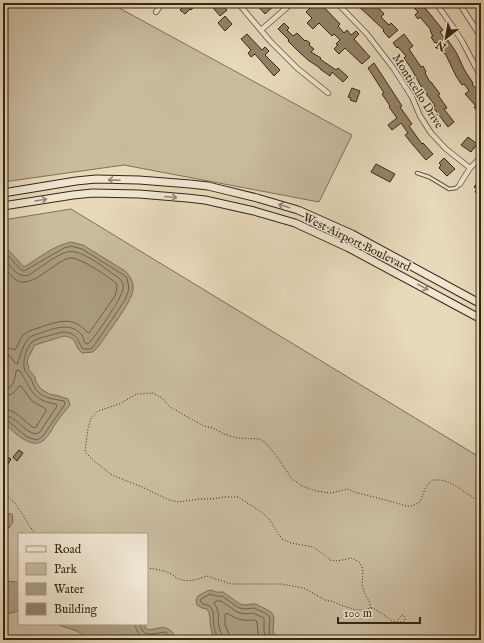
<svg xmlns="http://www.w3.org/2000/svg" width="484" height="643" viewBox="0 0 484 643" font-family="'IM FELL English',serif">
  <rect width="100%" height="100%" fill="#e7d9ba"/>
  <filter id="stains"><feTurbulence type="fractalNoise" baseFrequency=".005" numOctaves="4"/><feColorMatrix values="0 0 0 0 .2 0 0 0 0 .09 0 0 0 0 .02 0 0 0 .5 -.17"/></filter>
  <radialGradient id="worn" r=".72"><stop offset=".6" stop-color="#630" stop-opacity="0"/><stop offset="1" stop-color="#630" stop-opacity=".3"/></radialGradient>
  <g fill="#c9bb9e" stroke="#807058" fill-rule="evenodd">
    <polygon points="3,3 110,3 352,135 319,202 124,165 3,182"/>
    <path d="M71 209 481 458V640H3V220ZM19 534H147V624H19Z"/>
  </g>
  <g fill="#ab9c81" stroke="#7d6d55">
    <path d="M71 242 83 245 125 271C130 276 134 282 133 290 131 304 107 333 99 346L93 352 82 353 78 349 74 340 69 337 64 336 35 345 28 358 27 363 29 367 28 369 35 377 36 382 41 389 49 394 59 396 68 399 70 405C65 411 60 417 56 423 48 435 43 450 25 440 17 436 10 428 3 422V385L7 373 6 365 3 360V244L24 267C39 258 53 246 71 242Z"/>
    <polygon points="3,513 12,514 13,522 9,528 4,529 3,530"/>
    <polygon points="3,581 19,582 19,611 3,615"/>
    <path d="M211 590 216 592H223L240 604 245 605 252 604H256L271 612 274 617 273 632 275 635 285 640H216C207 629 213 618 207 609L202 608 197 605 196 600 198 596 207 591Z"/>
    <path d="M56 624H144L146 629C153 631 160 626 166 628 171 630 176 636 179 640H90L77 631Z"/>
  </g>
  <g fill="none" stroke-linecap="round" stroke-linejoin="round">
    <g stroke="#71614a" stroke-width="1">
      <path d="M3 250 21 270 24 271 64 248 71 246 82 249 122 274 127 278 129 289 125 300 96 343 91 349H83C77 342 81 338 70 333 63 331 58 333 52 335 47 336 35 339 32 342 25 349 22 363 25 371 27 374 29 376 31 379 33 383 34 388 38 392 45 399 55 399 64 401L65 404 43 436 37 440 27 437 7 420H3"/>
      <path d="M3 257C10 265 17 279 29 275 40 268 54 256 67 252 81 248 107 270 119 278 122 281 124 284 123 289 122 298 96 336 88 344L85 343C84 341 83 337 82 335 71 322 56 328 43 332 39 334 32 335 29 338 22 345 21 356 17 364L15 363 10 356 3 354"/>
      <path d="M3 266C7 270 11 277 16 280 28 288 46 271 57 264 61 262 66 258 71 258 81 258 107 276 116 283L117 288 115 296 89 333 87 332C73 316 59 321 41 327 36 329 29 330 24 334 20 339 18 345 15 350L8 348H3"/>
      <path d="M3 390C13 389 15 380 16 371L19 370C32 388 30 400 56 404L57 406 40 432 36 434C23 432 16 415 3 415"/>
      <path d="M3 396C10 396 15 393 19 386H21L32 401 46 409V411L36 427 34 428C24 422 16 409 3 409"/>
      <path d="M135 624C136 632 141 639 150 639 154 640 159 638 163 637L167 640"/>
      <path d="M140 624C142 639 155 633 165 632L174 640"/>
      <polyline points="218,640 214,627 213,611 210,606 203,604 200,601 201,599 210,594 216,596 222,596 239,608 245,609 254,608 265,613 268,615 270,618 269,633 273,638 276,640"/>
      <path d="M224 640C223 635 220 632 219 627 217 616 221 614 214 603L216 601H221L237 612 245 614 253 613 264 618V632L268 640"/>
      <path d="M230 640 229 634 225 625V615L226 613C232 616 237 619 243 620 249 621 252 619 257 621L258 633 260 640"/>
    </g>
  </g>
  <g fill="#93836a" stroke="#372613">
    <polygon points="181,3 198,3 191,10 190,9 185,14 180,10 184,6"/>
    <polygon points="209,3 221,3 227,10 220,16"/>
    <polygon points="255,3 277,3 265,14"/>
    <polygon points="309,3 320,3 340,24 338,26 344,33 347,30 351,35 356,31 359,34 354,39 370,57 362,64 345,48 339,54 334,49 338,45 336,44 340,40 334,34 332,36 319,23 313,29 307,23 312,18 306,12 312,6"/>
    <polygon points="361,3 374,3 384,14 381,17 389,25 391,23 398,30 389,38 383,31 384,30 368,15 358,6"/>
    <polygon points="409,3 421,3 443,30 440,32 446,40 447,39 456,52 465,71 473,83 472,84 479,92 476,94 481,101 481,116 474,107 476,106 465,94 469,91 464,84 462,85 456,76 445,53 444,54 436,42 435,43 431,37 433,36 430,31 431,30 420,17 418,19 415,15 418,12"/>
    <polygon points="225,16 232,24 225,31 218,23"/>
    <polygon points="284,23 289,28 287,30 293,36 297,33 305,41 306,40 310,43 309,45 314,49 311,52 321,58 320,59 336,70 338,68 348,77 343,82 332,72 330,76 320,69 320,68 308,60 298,51 288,41 289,40 278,29"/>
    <polygon points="247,34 262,50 265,47 269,51 265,55 280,70 274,76 255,54 251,57 248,53 251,50 241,39"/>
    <polygon points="404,34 413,46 409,49 421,67 423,66 426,72 425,73 430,82 431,82 440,94 438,95 447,108 444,109 454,122 448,127 433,107 435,106 422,88 411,68 404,58 406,56 398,47 397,48 393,43"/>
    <polygon points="374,63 402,106 400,107 412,124 409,126 422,144 423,143 433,154 426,160 413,145 405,135 408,133 401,123 392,130 388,125 397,118 389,107 390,106 382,94 384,93 368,68"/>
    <polygon points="352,88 360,91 356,102 350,100 351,98 348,97"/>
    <polygon points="468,137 477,144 471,152 461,145"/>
    <polygon points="444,158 455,169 447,176 439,168 441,165 439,163"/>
    <polygon points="376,164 395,174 390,182 371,172"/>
    <polygon points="481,179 481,196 475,192 477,189 474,187"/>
    <polygon points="19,450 23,453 17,461 13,457"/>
    <polygon points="3,455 11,459 3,472"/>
  </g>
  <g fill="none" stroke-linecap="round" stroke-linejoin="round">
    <defs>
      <polyline id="lane" points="417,173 429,177 449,189 456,188 460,184"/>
      <g id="street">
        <polyline points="238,3 270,41 297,68 328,93"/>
        <polyline points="337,3 367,34 394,69 412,97 420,116 431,133 446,149 470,168"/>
        <polyline points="436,3 453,27 462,41 481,77"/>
        <polyline points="459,3 481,37"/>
        <polyline points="156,12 162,3"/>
        <polyline points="261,30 292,3"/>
        <polyline points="460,184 470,168 481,157"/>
      </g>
      <g id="secondary">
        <polyline points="3,193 76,181 96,179 139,180 190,184 208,186 257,198 298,210 352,234 481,304"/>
        <polyline points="3,206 73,195 93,193 139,194 187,198 205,200 254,211 295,223 349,248 481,319"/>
      </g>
    </defs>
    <use href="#lane" stroke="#63533d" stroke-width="4.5"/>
    <use href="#street" stroke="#63533d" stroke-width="6"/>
    <use href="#secondary" stroke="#372613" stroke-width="9"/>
    <g stroke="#372613" stroke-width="1" stroke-dasharray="1 2" stroke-linecap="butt">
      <path d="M3 494C19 502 24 521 36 534"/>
      <path d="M147 568C155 569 164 570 171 574 174 575 176 578 179 579 188 583 199 579 207 576L231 584H281L304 588 325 600 334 602 343 606 357 610H365L371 608 375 609 392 621 399 622H404L405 619V617L403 615 400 617 397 621"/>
      <polyline points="371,608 369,601 364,592 362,584 363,569 359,562 351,558 342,560 337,561 330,560 323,554 313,547 291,543 282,539 269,519 260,511 238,497 224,497 211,499 199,499 178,502 169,500 142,487 112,475 94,461 85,452 88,428 91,418 98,411 119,404 137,394 153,393 162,398 170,407 191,419 204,426 213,428 224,434 237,438 260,439 267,444 278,458 291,478 302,486 316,491 331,493 348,489 354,492 397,503 406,506 412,506 420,502 425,489 429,483 433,480 441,480 451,483 477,500 481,501"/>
      <polyline points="476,640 481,632"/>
    </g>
    <use href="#lane" stroke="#efe6d2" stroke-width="2.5"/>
    <use href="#street" stroke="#efe6d2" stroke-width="4.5"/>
    <use href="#secondary" stroke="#efe6d2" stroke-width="7"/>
  </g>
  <defs><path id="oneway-shaft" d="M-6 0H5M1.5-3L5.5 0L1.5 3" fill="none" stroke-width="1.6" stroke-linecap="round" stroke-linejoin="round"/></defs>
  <g stroke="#938672">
    <use href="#oneway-shaft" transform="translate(114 180) rotate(-178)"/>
    <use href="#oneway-shaft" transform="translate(171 197) rotate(5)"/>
    <use href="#oneway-shaft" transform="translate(41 200) rotate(-9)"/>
    <use href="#oneway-shaft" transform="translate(284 206) rotate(-163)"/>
    <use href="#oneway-shaft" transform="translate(423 287) rotate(28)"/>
  </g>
  <g text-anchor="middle" stroke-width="3" stroke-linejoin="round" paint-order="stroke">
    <g font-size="12" fill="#372613" stroke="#efe6d2">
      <text transform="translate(418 91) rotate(58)" y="4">Monticello Drive</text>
      <text transform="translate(357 242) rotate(26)" y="4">West Airport Boulevard</text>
    </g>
  </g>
  <rect width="484" height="643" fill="none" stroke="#e7d9ba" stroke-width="16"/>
  <rect x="4" y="4" width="476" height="635" fill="none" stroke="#372613" stroke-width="2"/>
  <rect x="8" y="8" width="468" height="627" fill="none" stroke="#372613"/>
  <rect x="18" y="533" width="130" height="92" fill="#efe6d2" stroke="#a59986"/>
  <rect x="26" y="546" width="20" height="6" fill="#efe6d2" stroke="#a59986"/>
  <text x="54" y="553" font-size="12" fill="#372613">Road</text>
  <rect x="26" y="563" width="20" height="12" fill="#c9bb9e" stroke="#a59986"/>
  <text x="54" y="573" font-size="12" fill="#372613">Park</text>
  <rect x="26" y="583" width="20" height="12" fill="#ab9c81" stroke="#a59986"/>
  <text x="54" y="593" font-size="12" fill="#372613">Water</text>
  <rect x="26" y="603" width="20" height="12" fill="#93836a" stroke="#a59986"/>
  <text x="54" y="613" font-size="12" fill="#372613">Building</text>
  <g transform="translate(446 38) rotate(211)" stroke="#efe6d2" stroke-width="3" paint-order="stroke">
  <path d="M0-3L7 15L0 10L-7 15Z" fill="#372613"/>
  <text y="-6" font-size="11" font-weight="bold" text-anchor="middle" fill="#372613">N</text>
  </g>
  <path d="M338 617v6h82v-6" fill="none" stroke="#372613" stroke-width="2"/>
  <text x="344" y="617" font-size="12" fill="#372613" stroke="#efe6d2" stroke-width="3" paint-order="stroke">100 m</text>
  <rect width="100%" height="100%" filter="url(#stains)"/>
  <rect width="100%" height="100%" fill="url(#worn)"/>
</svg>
